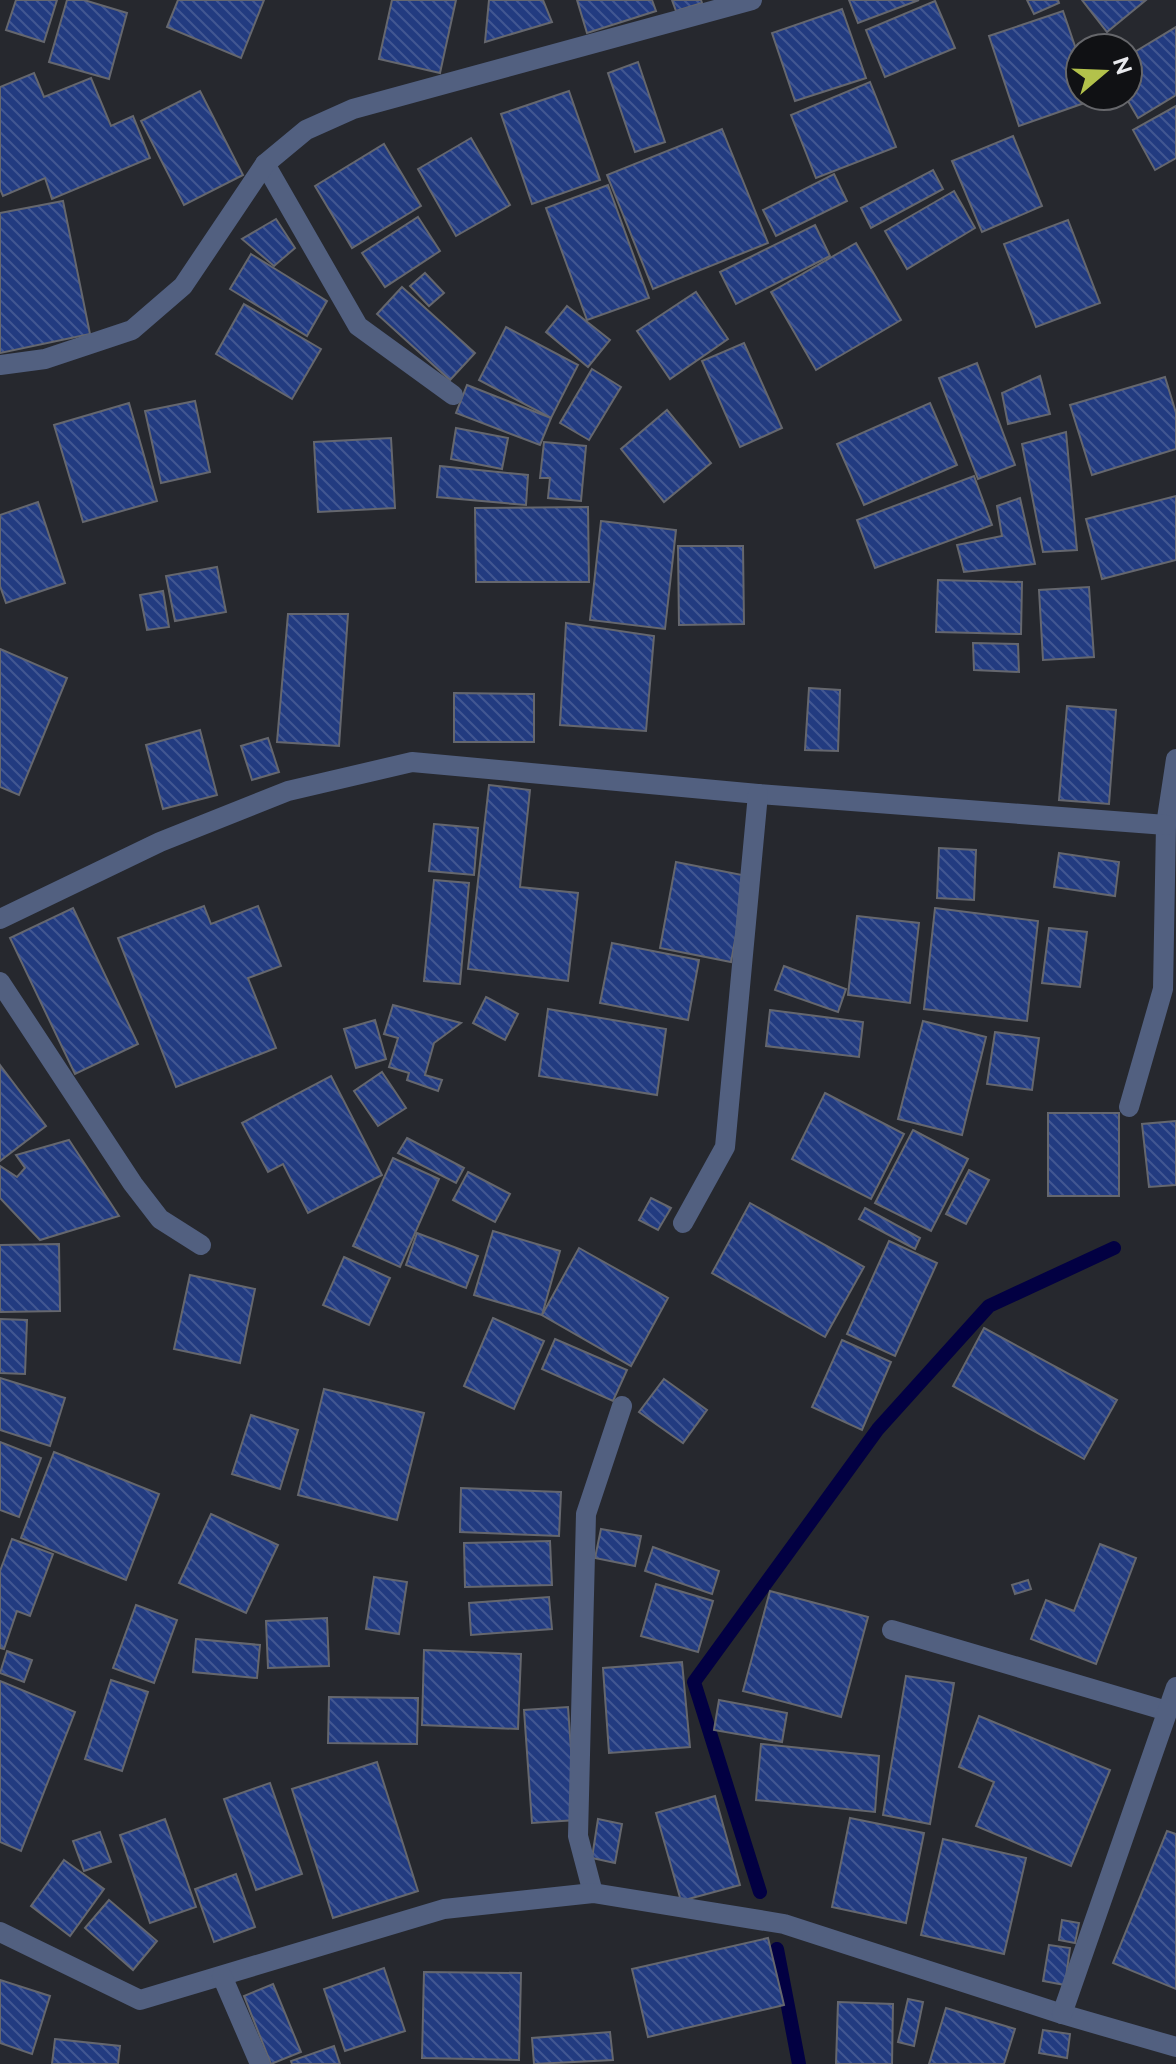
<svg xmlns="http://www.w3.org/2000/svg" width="1176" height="2064" viewBox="0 0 1176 2064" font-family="Raleway,sans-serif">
  <defs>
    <pattern id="building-back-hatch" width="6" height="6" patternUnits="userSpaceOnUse" patternTransform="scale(2)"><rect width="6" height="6" fill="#223b80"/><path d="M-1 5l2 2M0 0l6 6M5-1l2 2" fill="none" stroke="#425792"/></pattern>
  </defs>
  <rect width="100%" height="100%" fill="#26282e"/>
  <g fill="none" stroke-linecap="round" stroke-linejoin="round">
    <g stroke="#020042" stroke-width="14">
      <polyline points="760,1892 694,1682 878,1429 989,1306 1114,1248"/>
      <polyline points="777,1949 799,2064"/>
    </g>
  </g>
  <g fill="url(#building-back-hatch)" stroke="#65676e" stroke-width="2">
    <polygon points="16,0 57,0 44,42 6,30"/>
    <polygon points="67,0 84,0 127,13 109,79 49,62"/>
    <polygon points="178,0 264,0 241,58 167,27"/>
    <polygon points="392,0 456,0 440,73 379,59"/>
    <polygon points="489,0 543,0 552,22 485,42"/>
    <polygon points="577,0 652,0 656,11 587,33"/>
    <polygon points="672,0 701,0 702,3 676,11"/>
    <polygon points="849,0 919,0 858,23"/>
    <polygon points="1027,0 1058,0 1059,3 1034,14"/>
    <polygon points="1082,0 1146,0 1107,32"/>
    <polygon points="935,1 955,48 885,77 866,30"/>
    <polygon points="842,9 866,78 795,101 772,33"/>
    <polygon points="1063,11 1080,61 1080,96 1092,96 1093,100 1019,126 989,36"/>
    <polygon points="1176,27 1176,95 1138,118 1125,96 1128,96 1128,56"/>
    <polygon points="638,62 665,142 635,152 608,73"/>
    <polygon points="34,73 44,97 91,78 111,126 133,116 150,158 52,199 45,178 3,196 0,189 0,87"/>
    <polygon points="870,82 896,147 816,178 791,115"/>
    <polygon points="200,91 243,175 184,205 141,121"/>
    <polygon points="569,91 600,180 532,204 501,114"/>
    <polygon points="1176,106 1176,158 1155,170 1133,130"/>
    <polygon points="722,129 768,243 653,289 607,175"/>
    <polygon points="1013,136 1042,206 982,232 952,161"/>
    <polygon points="471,138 510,205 456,236 418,169"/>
    <polygon points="384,144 421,206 352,248 315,186"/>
    <polygon points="933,170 943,189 871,228 861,208"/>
    <polygon points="834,174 847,201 776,236 763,210"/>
    <polygon points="608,185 649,298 587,320 546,208"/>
    <polygon points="954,191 975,228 907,269 885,231"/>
    <polygon points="63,201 90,334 0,353 0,213"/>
    <polygon points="418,217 440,251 385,287 362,253"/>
    <polygon points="276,219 295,248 274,266 242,239"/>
    <polygon points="1068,220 1100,303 1036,327 1004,244"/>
    <polygon points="815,225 830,256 736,304 720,272"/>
    <polygon points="856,243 901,320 816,370 771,292"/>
    <polygon points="251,254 327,301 307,336 230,289"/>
    <polygon points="425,273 444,293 429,306 410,286"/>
    <polygon points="402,287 475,353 450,380 377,314"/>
    <polygon points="696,292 728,339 670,379 637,331"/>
    <polygon points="244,304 321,349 292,399 216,354"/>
    <polygon points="567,306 610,340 588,367 546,332"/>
    <polygon points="506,327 578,365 551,418 479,380"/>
    <polygon points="744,343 782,428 740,447 702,361"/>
    <polygon points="977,363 1015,465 978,479 939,378"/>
    <polygon points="592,369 621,387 589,440 560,423"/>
    <polygon points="1040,376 1050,414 1008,424 1002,393"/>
    <polygon points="1165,377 1176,413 1176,449 1092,475 1070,405"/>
    <polygon points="467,385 551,418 540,445 456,413"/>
    <polygon points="195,401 210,472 161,483 145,411"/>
    <polygon points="129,403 157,501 83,522 54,425"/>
    <polygon points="930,403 957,465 864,505 837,444"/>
    <polygon points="667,410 711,463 664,502 621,449"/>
    <polygon points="456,428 508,438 502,469 451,459"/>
    <polygon points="1066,432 1077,550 1043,552 1022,444"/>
    <polygon points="391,438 395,508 318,512 314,442"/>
    <polygon points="544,442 586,446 581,501 548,498 550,478 540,478"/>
    <polygon points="440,466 528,475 526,505 437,497"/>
    <polygon points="974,476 992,525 875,568 857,520"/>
    <polygon points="1176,496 1176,560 1102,579 1086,519"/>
    <polygon points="1020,498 1035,564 964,572 957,545 1002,536 997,506"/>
    <polygon points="38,502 65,583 6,603 0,586 0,515"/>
    <polygon points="588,507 589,582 476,582 475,508"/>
    <polygon points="601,521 676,530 665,629 590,620"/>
    <polygon points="678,546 743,546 744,624 679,625"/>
    <polygon points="217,567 226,612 175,621 166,576"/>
    <polygon points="938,580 1022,582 1021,634 936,632"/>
    <polygon points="1089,587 1094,657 1043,660 1039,590"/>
    <polygon points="163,591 169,627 147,630 140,595"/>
    <polygon points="288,614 348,614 339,746 277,742"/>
    <polygon points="566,623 654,636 646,731 560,725"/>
    <polygon points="973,643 1018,644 1019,672 974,670"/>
    <polygon points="0,649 67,678 19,795 0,787"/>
    <polygon points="809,688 840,690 838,751 805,750"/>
    <polygon points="454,693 534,694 534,742 454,742"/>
    <polygon points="1067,706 1116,710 1109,804 1059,800"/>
    <polygon points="200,730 217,795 163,809 146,745"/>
    <polygon points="268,738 279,772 252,780 241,746"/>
    <polygon points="489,785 530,790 520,887 578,893 568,981 468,969"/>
    <polygon points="434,824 478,828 474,875 429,871"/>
    <polygon points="939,848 976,850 974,900 937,898"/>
    <polygon points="1059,853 1119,862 1115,896 1054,887"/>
    <polygon points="676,862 747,876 731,962 660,948"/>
    <polygon points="434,880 469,883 460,984 424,981"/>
    <polygon points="204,906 211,924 258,906 281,966 248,978 276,1048 176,1087 118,938"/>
    <polygon points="73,908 138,1044 75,1074 10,938"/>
    <polygon points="935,908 1038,921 1027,1021 924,1009"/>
    <polygon points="857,916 919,923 910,1003 848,995"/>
    <polygon points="1049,928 1087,932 1080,987 1042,983"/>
    <polygon points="612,943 699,960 688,1020 600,1003"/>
    <polygon points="784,966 846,989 838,1012 775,990"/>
    <polygon points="486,997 518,1014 505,1040 473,1023"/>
    <polygon points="393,1005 461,1023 434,1043 425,1075 442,1080 438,1091 407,1080 409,1073 389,1067 398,1038 384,1034"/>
    <polygon points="548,1009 666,1029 657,1095 539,1076"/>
    <polygon points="770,1010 863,1022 859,1057 766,1046"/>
    <polygon points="375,1020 386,1059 356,1068 344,1029"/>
    <polygon points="923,1021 986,1037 962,1135 898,1119"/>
    <polygon points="995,1032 1039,1038 1032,1090 987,1084"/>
    <polygon points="0,1065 46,1126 0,1161"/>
    <polygon points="382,1072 406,1108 378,1126 354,1091"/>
    <polygon points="331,1076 382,1175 308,1213 283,1164 268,1172 242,1123"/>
    <polygon points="825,1093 904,1134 871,1199 792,1159"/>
    <rect x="1048" y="1113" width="71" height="83"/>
    <polygon points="1176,1121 1176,1185 1149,1187 1142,1124"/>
    <polygon points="913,1130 968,1159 931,1231 875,1203"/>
    <polygon points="407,1138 464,1168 456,1183 398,1153"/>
    <polygon points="69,1140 119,1216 40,1240 0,1198 0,1166 17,1177 25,1168 16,1155"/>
    <polygon points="393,1158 439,1179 400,1267 353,1246"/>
    <polygon points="969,1170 989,1180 966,1224 946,1214"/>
    <polygon points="468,1172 510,1194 495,1222 453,1200"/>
    <polygon points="651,1198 671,1208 658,1230 639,1220"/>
    <polygon points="750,1203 864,1267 825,1337 712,1273"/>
    <polygon points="865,1208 920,1238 915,1249 859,1219"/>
    <polygon points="493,1231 560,1251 542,1315 474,1295"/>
    <polygon points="417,1233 478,1256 466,1288 406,1265"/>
    <polygon points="889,1241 937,1263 895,1356 847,1334"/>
    <polygon points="59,1244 60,1311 0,1312 0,1245"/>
    <polygon points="579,1248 668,1298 631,1366 542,1315"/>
    <polygon points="344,1257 390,1278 369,1325 323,1305"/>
    <polygon points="190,1275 255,1289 240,1363 174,1349"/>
    <polygon points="493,1318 544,1341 514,1409 464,1386"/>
    <polygon points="0,1319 27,1320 25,1374 0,1373"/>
    <polygon points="984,1328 1117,1400 1084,1459 953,1386"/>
    <polygon points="555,1339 627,1370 613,1401 542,1369"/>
    <polygon points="842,1340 891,1362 862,1430 812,1407"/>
    <polygon points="0,1378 65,1398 50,1446 0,1430"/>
    <polygon points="664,1379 707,1410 683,1443 639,1412"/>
    <polygon points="324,1389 424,1413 397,1520 298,1495"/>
    <polygon points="251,1415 298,1430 280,1489 232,1474"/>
    <polygon points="0,1442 41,1458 19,1517 0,1510"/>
    <polygon points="54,1452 159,1494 126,1580 21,1538"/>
    <polygon points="461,1488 561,1492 559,1536 460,1532"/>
    <polygon points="211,1514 278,1545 246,1613 179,1583"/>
    <polygon points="601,1529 641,1536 635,1566 595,1558"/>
    <polygon points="12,1539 53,1554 30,1616 17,1611 4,1649 0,1648 0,1571"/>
    <polygon points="550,1541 552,1585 465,1587 464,1543"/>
    <polygon points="1100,1544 1136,1558 1096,1664 1031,1639 1046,1600 1074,1611"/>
    <polygon points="653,1547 719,1571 712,1594 645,1571"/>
    <polygon points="374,1577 407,1582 399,1634 366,1629"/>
    <polygon points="1028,1580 1031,1589 1015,1594 1012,1585"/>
    <polygon points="656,1584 713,1601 698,1652 641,1636"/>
    <polygon points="770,1591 868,1617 841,1717 743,1691"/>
    <polygon points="549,1597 552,1629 471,1635 469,1603"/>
    <polygon points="136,1605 177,1620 154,1683 113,1668"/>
    <polygon points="327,1618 329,1666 268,1668 266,1621"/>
    <polygon points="196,1639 260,1645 257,1678 193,1672"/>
    <polygon points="424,1650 521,1654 518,1729 422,1725"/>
    <polygon points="7,1651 32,1660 24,1682 0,1673"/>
    <polygon points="682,1662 690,1747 609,1753 603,1668"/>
    <polygon points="906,1676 954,1683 930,1824 883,1815"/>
    <polygon points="111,1680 148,1692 122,1771 85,1759"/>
    <polygon points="0,1681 75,1712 21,1851 0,1842"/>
    <polygon points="329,1697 418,1698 417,1744 328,1743"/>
    <polygon points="719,1700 787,1713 782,1742 714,1730"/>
    <polygon points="568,1707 576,1820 532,1823 524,1710"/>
    <polygon points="979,1716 1110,1770 1071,1866 976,1826 994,1782 959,1767"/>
    <polygon points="761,1744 879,1756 875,1812 756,1800"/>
    <polygon points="377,1762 418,1891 333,1918 292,1789"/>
    <polygon points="270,1783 302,1874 256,1890 224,1799"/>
    <polygon points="715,1796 740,1885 681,1901 656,1813"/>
    <polygon points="850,1818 924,1833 906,1923 832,1907"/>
    <polygon points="165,1819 196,1907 150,1923 120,1835"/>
    <polygon points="598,1819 622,1824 615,1863 592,1858"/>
    <polygon points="1167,1831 1176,1834 1176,1989 1113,1963"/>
    <polygon points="100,1832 111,1862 84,1871 73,1841"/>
    <polygon points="943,1839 1026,1858 1004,1954 921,1935"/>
    <polygon points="64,1860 104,1889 70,1936 31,1906"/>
    <polygon points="236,1874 255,1927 214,1942 195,1889"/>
    <polygon points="109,1900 157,1941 133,1970 85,1928"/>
    <polygon points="1062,1920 1079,1923 1075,1943 1059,1940"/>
    <polygon points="768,1938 784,2005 648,2037 632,1969"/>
    <polygon points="1049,1945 1070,1948 1065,1985 1043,1981"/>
    <polygon points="384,1968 405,2031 345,2051 324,1989"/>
    <polygon points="424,1972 521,1973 519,2060 422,2058"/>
    <polygon points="0,1980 50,1996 32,2054 0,2043"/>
    <polygon points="273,1984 301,2052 271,2064 244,1996"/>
    <polygon points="908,1999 923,2002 914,2046 898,2042"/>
    <polygon points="838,2002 893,2004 892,2064 836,2064"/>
    <polygon points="946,2008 1015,2029 1004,2064 929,2064"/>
    <polygon points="1043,2030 1070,2034 1067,2058 1039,2053"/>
    <polygon points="610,2032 613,2060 534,2064 532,2038"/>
    <polygon points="55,2039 120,2046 118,2064 52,2064"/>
    <polygon points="334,2046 340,2064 292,2064 291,2061"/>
  </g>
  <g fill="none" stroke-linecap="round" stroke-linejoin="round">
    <g stroke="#526080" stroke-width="20">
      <polyline points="265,164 358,326 453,395"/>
      <polyline points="0,982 133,1184 160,1219 201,1245"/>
      <polyline points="1129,1107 1163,989 1166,825 1176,759"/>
      <polyline points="892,1630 1167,1711"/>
      <polyline points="593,1893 578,1836 586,1514 622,1406"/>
    </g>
    <g stroke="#526080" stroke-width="20">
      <polyline points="0,365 45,359 132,330 183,286 265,164 306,130 353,109 752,0"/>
      <polyline points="0,919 160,842 288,791 412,762 758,794 1166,825"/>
      <polyline points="683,1223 725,1147 758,794"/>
      <polyline points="0,1932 140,2000 444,1909 593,1893 784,1924 1062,2014 1176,2047"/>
      <polyline points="222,1976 260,2064"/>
      <polyline points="1062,2014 1176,1687"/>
    </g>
  </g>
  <g transform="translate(1104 72) rotate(71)"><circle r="38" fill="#101114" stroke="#66676b" stroke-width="2"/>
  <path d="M0-6L14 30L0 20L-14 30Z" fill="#b3c24b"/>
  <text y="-12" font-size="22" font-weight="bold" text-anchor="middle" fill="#e8e9ed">N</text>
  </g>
</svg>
